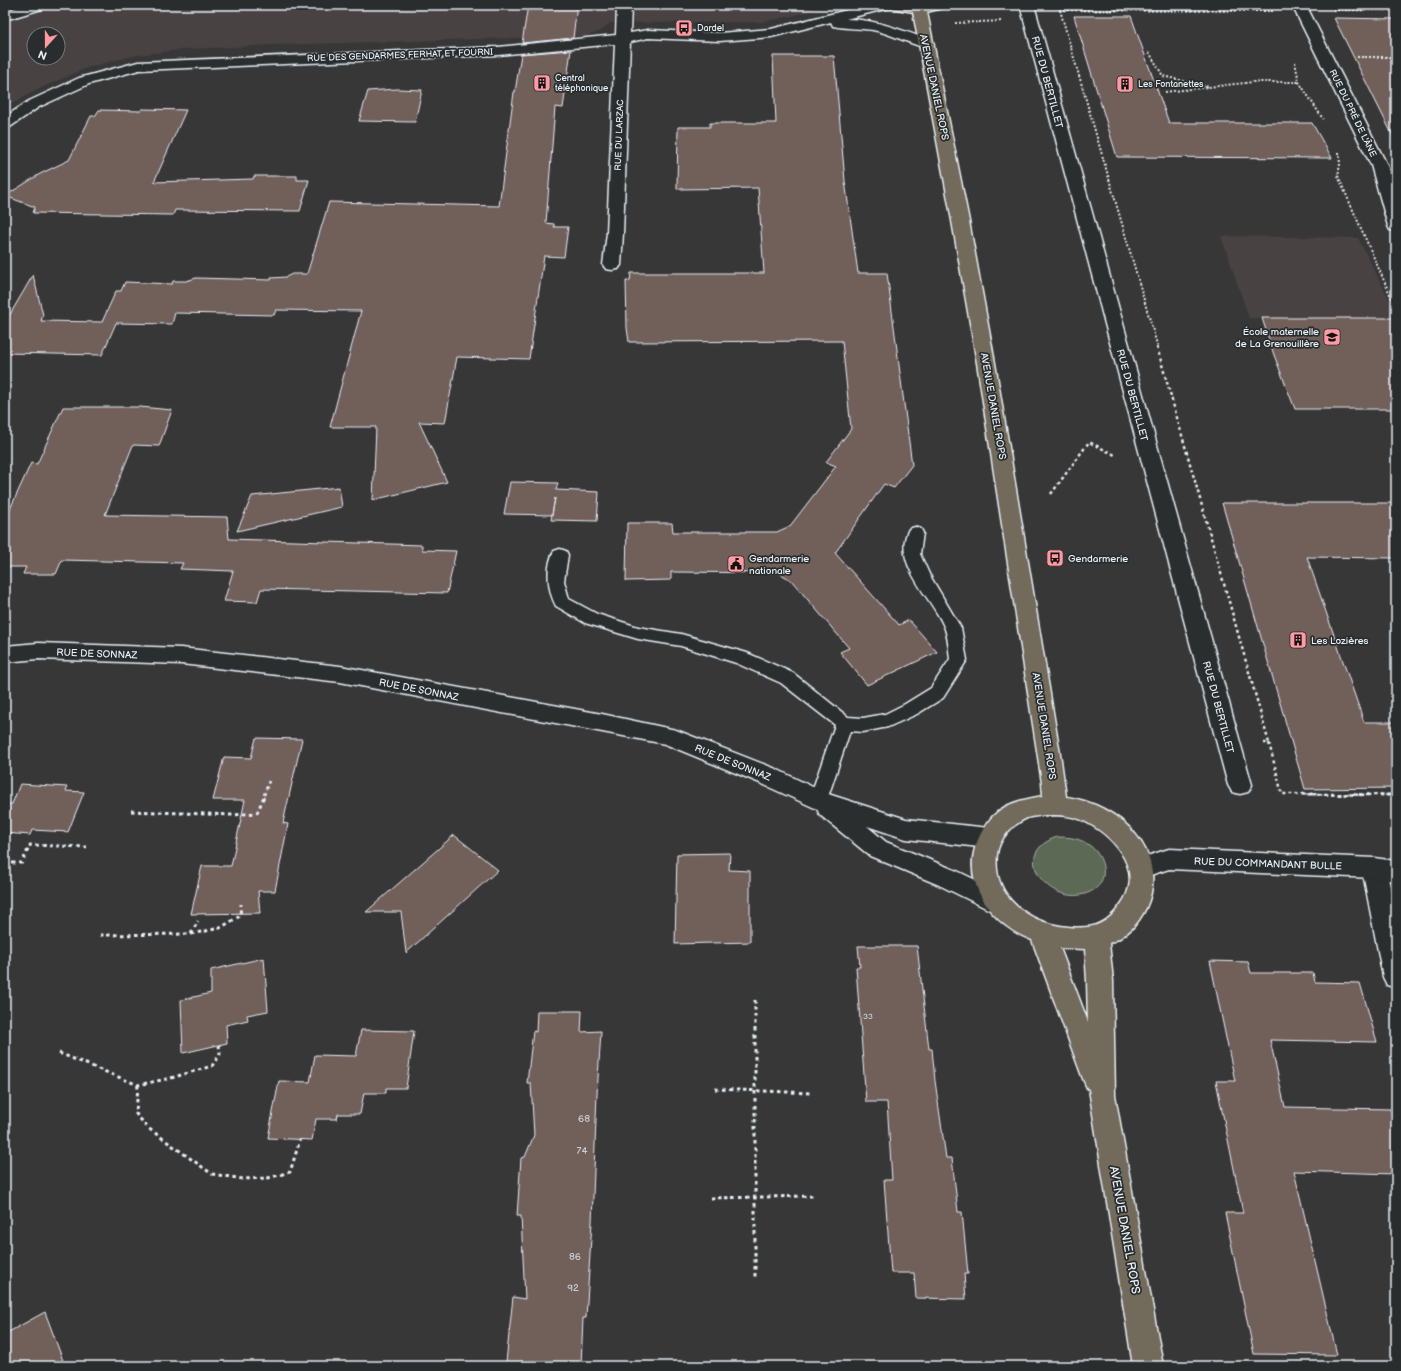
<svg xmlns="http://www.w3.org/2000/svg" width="1401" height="1371" viewBox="0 0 1401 1371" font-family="'Balsamiq Sans',sans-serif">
  <rect width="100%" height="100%" fill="#383737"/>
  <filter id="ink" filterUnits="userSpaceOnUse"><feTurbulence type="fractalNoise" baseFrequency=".025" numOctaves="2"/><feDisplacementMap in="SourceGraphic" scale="8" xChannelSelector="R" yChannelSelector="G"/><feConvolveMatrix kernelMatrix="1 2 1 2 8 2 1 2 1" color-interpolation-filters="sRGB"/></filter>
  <g filter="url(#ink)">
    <g fill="#494342" fill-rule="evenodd">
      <path d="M5 5H820L806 12 788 17 760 22 610 23 601 31 586 36 270 45 188 49 136 55 89 67 45 86 5 107ZM34 34H58V58H34Z"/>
      <polygon points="1221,236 1358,238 1396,313 1396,409 1295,409 1274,355 1262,318 1249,318"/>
    </g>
    <path fill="#5b6b54" stroke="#a2aea6" d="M1057 837C1069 837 1080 838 1089 845 1106 857 1110 883 1090 892 1052 910 1006 854 1057 837Z"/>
    <g fill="#715f5a" stroke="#e8f1f8">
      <polygon points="528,5 577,5 573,38 522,43"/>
      <polygon points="1074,16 1131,16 1169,123 1312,123 1332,158 1117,157"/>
      <polygon points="1334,18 1396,19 1396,142"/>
      <polygon points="571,50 563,108 555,107 546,223 554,224 554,227 568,227 564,257 544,256 529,359 457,357 445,423 419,422 447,482 373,500 376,427 330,427 361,311 276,310 274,315 175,313 172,324 116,323 102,355 5,353 5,323 33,275 43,315 41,321 102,322 116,291 121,291 125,282 172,284 173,281 186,281 196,278 271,280 271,278 286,277 292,274 307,274 329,202 499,206 514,92 515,92 521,54"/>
      <polygon points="773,56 834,56 845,181 858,273 887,273 912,465 894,488 884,484 835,553 899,625 909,620 937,652 867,685 840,652 849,648 791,580 779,573 671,572 671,580 626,581 627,523 672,523 673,532 777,532 790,526 836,466 826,462 851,429 842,341 629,342 627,328 626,281 630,281 631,273 764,273 758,188 677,189 678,127 710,127 710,123 776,123"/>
      <polygon points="397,89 422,90 415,122 359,121 368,91"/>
      <polygon points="142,109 186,110 154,182 253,179 254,176 297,176 297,180 309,180 300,211 175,210 173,215 33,213 35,207 5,196 40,174 69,160 91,116 95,116 99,110 141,111"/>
      <polygon points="1262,318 1396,318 1396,409 1295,409 1274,355"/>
      <polygon points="63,407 140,407 172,410 159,446 133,445 105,515 227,517 229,539 422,545 422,550 456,551 447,593 261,589 257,602 224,601 233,571 180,569 183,563 62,560 56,574 23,574 26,567 5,567 5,520 31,463 37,464"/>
      <polygon points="510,482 558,483 556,490 599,492 597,521 551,520 555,498 552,515 504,514"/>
      <polygon points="339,487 342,507 237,531 252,496"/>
      <polygon points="1222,503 1396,503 1396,558 1307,557 1364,722 1396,722 1396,788 1305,789"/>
      <polygon points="256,738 302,739 283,823 288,824 275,891 258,891 260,913 191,914 202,866 231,866 245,800 213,800 224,757 251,758"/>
      <polygon points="20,784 67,787 66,791 84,792 68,832 32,830 30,835 5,833 5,804 12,804"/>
      <polygon points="454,835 498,870 406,953 401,912 366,912"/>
      <polygon points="730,853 729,870 750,871 750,942 675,944 677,854"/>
      <polygon points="858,946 917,946 929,1049 932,1049 935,1081 946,1158 952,1158 958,1212 962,1212 968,1274 964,1274 966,1299 916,1298 914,1273 891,1273 884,1180 892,1180 887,1102 866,1102 856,967 860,967"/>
      <polygon points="264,958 268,1011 247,1015 248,1020 226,1025 227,1043 183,1053 181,1000 211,993 211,970"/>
      <polygon points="1210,961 1248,962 1251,973 1313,973 1315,982 1360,983 1377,1042 1270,1040 1285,1107 1390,1109 1396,1130 1396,1174 1294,1171 1337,1355 1254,1354 1225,1213 1243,1213 1216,1081 1235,1081"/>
      <polygon points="537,1011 582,1011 581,1032 601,1031 597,1094 592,1222 586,1318 583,1318 581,1366 510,1366 510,1362 506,1362 513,1297 525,1299 521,1216 517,1216 521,1158 525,1157 534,1135 531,1083 527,1083 533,1031 536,1032"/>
      <polygon points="361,1030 414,1031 406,1088 386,1088 386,1093 364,1093 360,1114 338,1114 337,1119 316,1119 312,1140 268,1138 279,1081 310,1082 315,1055 356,1056"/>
      <polygon points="45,1312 65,1366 5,1366 5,1334"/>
    </g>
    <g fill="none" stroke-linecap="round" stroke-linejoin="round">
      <defs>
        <path id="lane" d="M915 527 921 529 923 533 920 554 929 574 961 628 967 660 943 698 917 714 888 727 863 732 850 731 827 800 824 805 818 807 812 805 809 800 835 725 781 683 736 663 681 646 638 639 585 623 556 606C548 591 545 567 554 551L560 549 566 551 568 555 564 581 569 599 597 614 638 627 681 634 747 653 793 673 848 717 863 718 885 714 905 704 931 688 950 659C949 650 948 638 945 629 935 600 890 563 909 529Z"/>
        <g id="street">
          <polygon points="25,5 47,5 45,8 5,20 5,11"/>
          <path d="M617 5H631L630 33 648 30 719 33 771 29 867 5H891L889 8 846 19C876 19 904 31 932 41L934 44 932 47 927 48C909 44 892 34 873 30 860 28 846 29 833 26L831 22 771 37 719 41 648 38 630 42 623 233 621 265 618 269 612 270 606 269 603 265 607 233 615 44 498 55 139 70 89 84 39 107 10 127 5 129V117L29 101 79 78 138 62 498 47 616 35Z"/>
          <polygon points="1020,5 1034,5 1252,785 1248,792 1240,794 1232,792 1228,785"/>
          <polygon points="1292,5 1306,5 1387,165 1396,197 1396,231 1390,230 1388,226 1371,165"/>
          <polygon points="38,643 181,648 340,666 602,714 676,730 776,769 825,793 906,819 989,828 997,831 1001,838 997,845 989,848 906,839 867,826 886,842 957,871 1007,895 1010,903 1007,911 998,914 939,885 870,856 820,815 817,809 760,783 665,744 340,682 181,664 38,659 5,662 5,646"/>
          <polygon points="1374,858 1383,861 1386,868 1396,916 1396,988 1387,985 1383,977 1362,868 1365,861"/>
        </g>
        <polygon id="secondary" points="1169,849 1374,858 1396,861 1396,881 1374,878 1169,869 1141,878 1132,875 1129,868 1132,861"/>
        <path id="primary" d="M889 5H944L942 8 927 12 969 221 995 363 1061 760 1066 797C1119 804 1171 852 1146 908 1138 924 1126 937 1109 943L1113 981 1115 1095 1163 1366H1133L1089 1089 1087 1088 1083 1079 1032 940C993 926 961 884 977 842 982 830 989 818 1000 810 1013 801 1028 799 1043 796L1042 783 977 363 952 221 913 12 891 8ZM1045 815C1058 815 1074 815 1086 822 1117 838 1146 874 1119 907 1114 914 1109 919 1101 923 1092 928 1078 928 1068 927 1028 923 992 897 997 854 999 838 1013 824 1027 818 1033 816 1039 816 1045 815ZM1060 948 1085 949 1087 981 1088 1022Z"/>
      </defs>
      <use href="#lane" stroke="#e8f1f8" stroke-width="3"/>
      <use href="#street" stroke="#e8f1f8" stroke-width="3"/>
      <use href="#secondary" stroke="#e8f1f8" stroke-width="3"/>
      <use href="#primary" stroke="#e8f1f8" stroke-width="3"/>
      <g stroke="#e8f1f8" stroke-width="2" stroke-dasharray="2 2" stroke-linecap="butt">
        <polyline points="1059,10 1274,11"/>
        <polyline points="1060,10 1158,348"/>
        <polyline points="1333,10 1396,10"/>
        <polyline points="955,23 1002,21"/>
        <polyline points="1149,52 1163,76 1209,87"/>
        <polyline points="1357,57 1396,57"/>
        <polyline points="1295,62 1299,82 1323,119"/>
        <polyline points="1165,92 1253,82 1299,82"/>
        <polyline points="1339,152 1340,164 1338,176 1396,308"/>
      </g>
      <g stroke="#e8f1f8" stroke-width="2.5" stroke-dasharray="3 3" stroke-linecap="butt">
        <polyline points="1157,347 1269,743 1263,743"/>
        <polyline points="1051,494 1089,442 1117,456"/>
        <polyline points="1269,743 1282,794 1396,795"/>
        <polyline points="264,795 269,781"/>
      </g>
      <g stroke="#e8f1f8" stroke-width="3" stroke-dasharray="3.5 3.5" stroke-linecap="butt">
        <polyline points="1303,794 1396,795"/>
        <polyline points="131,811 232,815 257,813 265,794"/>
        <polyline points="5,863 22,863 30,845 87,847"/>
        <polyline points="191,934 198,921"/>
        <polyline points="100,935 191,934 220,928 240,916 241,904"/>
        <polyline points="755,1000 755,1278"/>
        <polyline points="59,1053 138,1085 171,1078 212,1066 220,1054 219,1045"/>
        <polyline points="138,1085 136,1114 148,1128 212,1174 243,1179 268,1178 290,1172 300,1140"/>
        <polyline points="715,1089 811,1093"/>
        <polyline points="711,1198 814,1196"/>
      </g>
      <use href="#lane" fill="#2a2d2e" fill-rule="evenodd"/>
      <use href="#street" fill="#2a2d2e" fill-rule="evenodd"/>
      <use href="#secondary" fill="#2a2d2e" fill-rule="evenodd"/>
      <use href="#primary" fill="#726b5a" fill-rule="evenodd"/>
    </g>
  </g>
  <defs>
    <symbol id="bus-square" viewBox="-11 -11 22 22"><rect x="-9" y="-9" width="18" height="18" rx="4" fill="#ff9aa2" stroke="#2a2d2e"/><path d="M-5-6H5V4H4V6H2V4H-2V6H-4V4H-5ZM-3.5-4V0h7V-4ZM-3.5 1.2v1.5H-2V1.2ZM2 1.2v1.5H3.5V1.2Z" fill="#111"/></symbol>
    <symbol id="building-square" viewBox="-11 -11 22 22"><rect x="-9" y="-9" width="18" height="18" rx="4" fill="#ff9aa2" stroke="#2a2d2e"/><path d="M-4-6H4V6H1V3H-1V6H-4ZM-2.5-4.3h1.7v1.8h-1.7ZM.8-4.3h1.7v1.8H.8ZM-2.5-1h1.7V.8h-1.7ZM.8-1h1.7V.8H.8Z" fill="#111"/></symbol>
    <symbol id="school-square" viewBox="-11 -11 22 22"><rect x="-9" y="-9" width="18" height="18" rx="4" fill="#ff9aa2" stroke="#2a2d2e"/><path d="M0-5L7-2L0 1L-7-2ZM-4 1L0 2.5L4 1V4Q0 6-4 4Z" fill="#111"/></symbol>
    <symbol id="civic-square" viewBox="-11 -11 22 22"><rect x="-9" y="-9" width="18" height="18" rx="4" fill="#ff9aa2" stroke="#2a2d2e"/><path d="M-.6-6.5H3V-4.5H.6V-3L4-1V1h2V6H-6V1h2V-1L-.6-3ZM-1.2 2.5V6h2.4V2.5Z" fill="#111"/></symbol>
  </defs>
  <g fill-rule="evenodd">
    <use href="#bus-square" x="674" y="18" width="20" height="20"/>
    <use href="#building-square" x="532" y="73" width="20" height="20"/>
    <use href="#building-square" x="1115" y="74" width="20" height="20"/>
    <use href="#school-square" x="1322" y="327" width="20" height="20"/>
    <use href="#bus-square" x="1045" y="548" width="20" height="20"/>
    <use href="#civic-square" x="726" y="554" width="20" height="20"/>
    <use href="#building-square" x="1288" y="630" width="20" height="20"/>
  </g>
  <g text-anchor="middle" stroke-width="3.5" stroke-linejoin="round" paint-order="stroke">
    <g font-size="8" fill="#caccd0">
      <text x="868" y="1019">33</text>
    </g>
    <g font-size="9" fill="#e8f1f8" stroke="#2a2d2e" text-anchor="start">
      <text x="697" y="31">Dardel</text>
      <text x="555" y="81">Central<tspan x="555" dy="10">téléphonique</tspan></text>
      <text x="1138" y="87">Les Fontanettes</text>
    </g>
    <g font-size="9" fill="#e8f1f8" stroke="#2a2d2e">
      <text transform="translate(400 55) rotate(-2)" y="3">RUE DES GENDARMES FERHAT ET FOURNI</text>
      <text transform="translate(1353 113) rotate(64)" y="3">RUE DU PRÉ DE L'ÂNE</text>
      <text transform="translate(619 135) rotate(-88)" y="3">RUE DU LARZAC</text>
    </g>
    <g font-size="10" fill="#e8f1f8" stroke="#2a2d2e">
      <text transform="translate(1048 82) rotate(75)" y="4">RUE DU BERTILLET</text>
      <text transform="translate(935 87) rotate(78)" y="4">AVENUE DANIEL ROPS</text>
      <text transform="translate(1133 395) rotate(75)" y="4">RUE DU BERTILLET</text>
      <text transform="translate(994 406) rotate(80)" y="4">AVENUE DANIEL ROPS</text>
      <text transform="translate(97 653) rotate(2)" y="4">RUE DE SONNAZ</text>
      <text transform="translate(419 689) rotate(11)" y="4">RUE DE SONNAZ</text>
      <text transform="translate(1219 707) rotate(75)" y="4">RUE DU BERTILLET</text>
      <text transform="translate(1045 726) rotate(81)" y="4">AVENUE DANIEL ROPS</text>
      <text transform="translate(733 762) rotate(22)" y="4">RUE DE SONNAZ</text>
      <text transform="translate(1268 863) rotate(2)" y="4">RUE DU COMMANDANT BULLE</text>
    </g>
    <g font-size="10" fill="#e8f1f8" stroke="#2a2d2e" text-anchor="start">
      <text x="1319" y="335" text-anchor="end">École maternelle<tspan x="1319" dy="12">de La Grenouillère</tspan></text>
      <text x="749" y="562">Gendarmerie<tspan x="749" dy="12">nationale</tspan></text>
      <text x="1068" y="562">Gendarmerie</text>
      <text x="1311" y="644">Les Lozières</text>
    </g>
    <g font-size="10" fill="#caccd0">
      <text x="584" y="1122">68</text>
      <text x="582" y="1154">74</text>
      <text x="575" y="1260">86</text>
      <text x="573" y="1291">92</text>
    </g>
    <g font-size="12" fill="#e8f1f8" stroke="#2a2d2e">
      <text transform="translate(1125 1230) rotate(80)" y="4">AVENUE DANIEL ROPS</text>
    </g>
  </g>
  <rect width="1401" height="1371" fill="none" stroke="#2a2d2e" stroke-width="20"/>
  <rect x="10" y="10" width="1381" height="1351" fill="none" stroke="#e8f1f8" stroke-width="1.5" filter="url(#ink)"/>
  <g transform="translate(46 46) rotate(201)"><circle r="19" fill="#2a2d2e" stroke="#767b7f"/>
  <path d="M0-3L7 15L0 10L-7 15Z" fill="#ff9aa2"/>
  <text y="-6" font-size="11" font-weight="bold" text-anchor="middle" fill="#e8f1f8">N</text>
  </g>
</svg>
